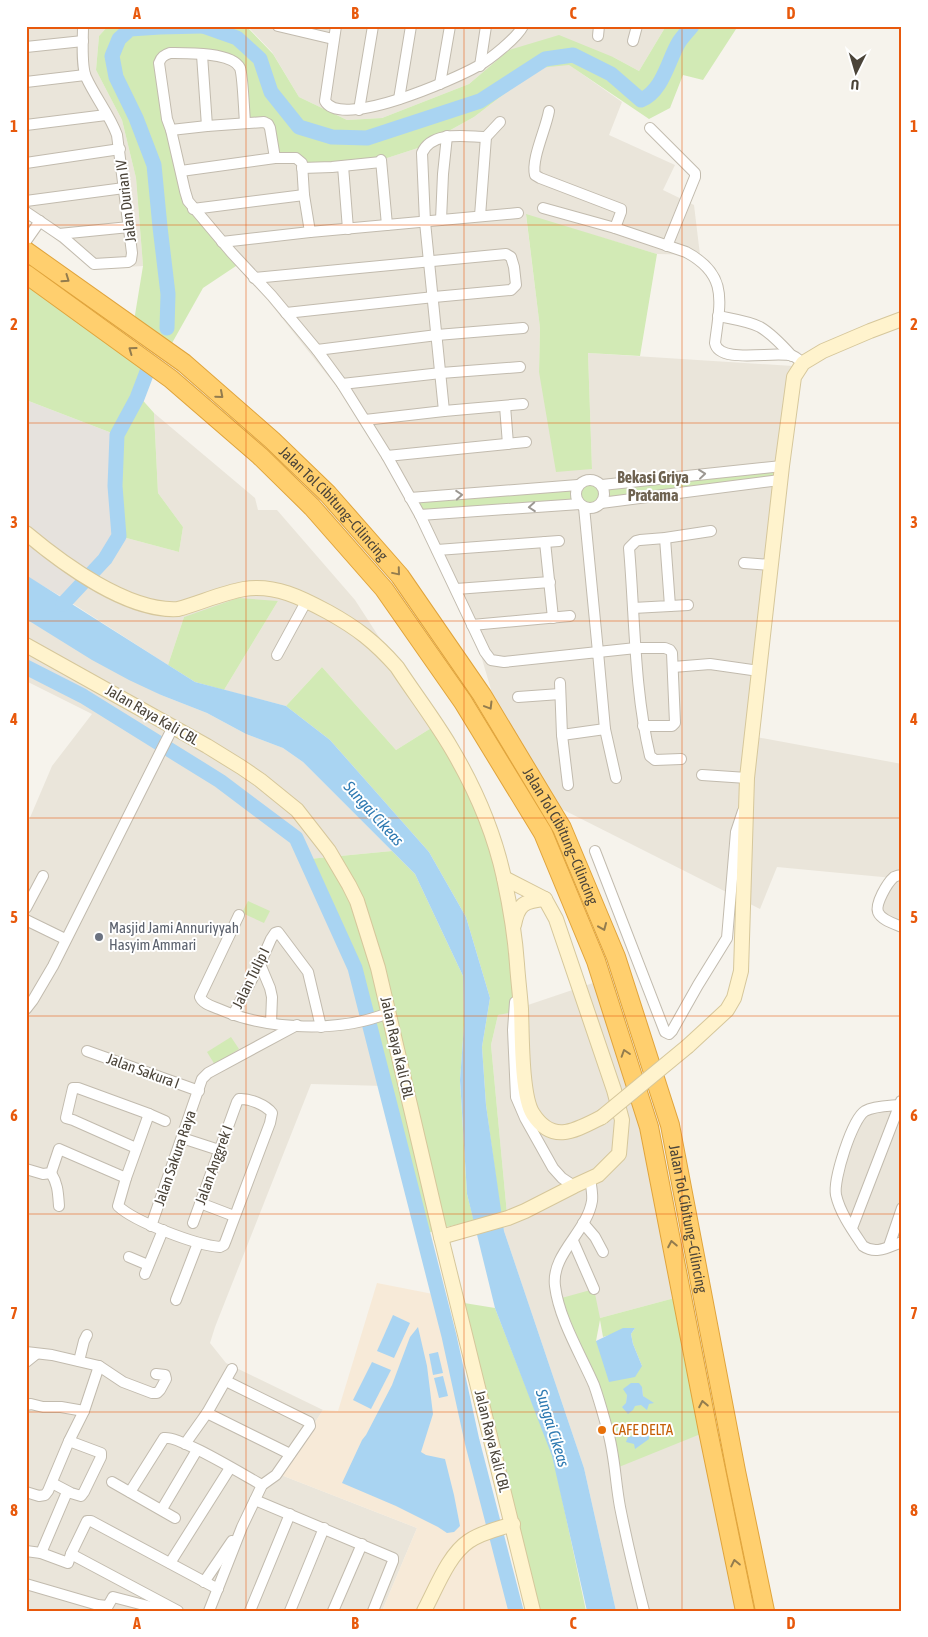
<svg xmlns="http://www.w3.org/2000/svg" width="928" height="1637" viewBox="0 0 928 1637" font-family="'Asap Condensed',sans-serif">
  <rect width="100%" height="100%" fill="#f6f3ec"/>
  <g fill="#eae5da">
    <polygon points="26,26 108,26 99,36 96,70 122,120 136,178 143,266 92,269 26,215"/>
    <polygon points="247,26 666,26 639,71 613,57 509,50 469,84 382,118 347,120 299,97 272,52"/>
    <polygon points="163,55 230,60 264,122 381,160 418,148 474,117 538,68 568,64 622,102 609,135 675,165 663,190 694,205 700,255 657,254 526,215 540,328 539,372 592,469 588,353 793,366 756,737 902,764 902,927 878,911 893,878 777,867 760,909 520,788 472,625 368,426 207,224 185,191 160,59"/>
    <polygon points="154,413 255,498 258,510 277,510 355,600 436,725 396,750 322,667 286,706 224,690 278,601 184,617 168,665 67,600 103,560 119,536 179,552 183,527 158,493"/>
    <polygon points="26,619 161,695 207,713 246,734 283,748 303,762 392,851 309,859 340,919 360,983 385,1086 311,1084 215,1327 210,1343 226,1363 323,1410 281,1475 417,1528 382,1611 26,1611 26,827 52,766 92,714 26,681"/>
    <polygon points="602,980 630,1068 682,1296 600,1318 570,1334 708,1431 745,1611 616,1611 584,1468 504,1231 501,1216 507,1214 491,1045 498,1015"/>
    <polygon points="902,1100 902,1242 868,1250 839,1202 837,1178 858,1120"/>
  </g>
  <polygon fill="#f7ead8" points="377,1283 438,1295 472,1441 516,1611 382,1611 417,1528 281,1475 323,1410 338,1411"/>
  <polygon fill="#e6e2dd" points="26,400 117,435 115,485 119,536 103,560 67,600 26,576"/>
  <g fill="#d2eab5" fill-rule="evenodd">
    <polygon points="108,26 246,26 273,54 299,97 347,120 382,118 469,84 509,50 559,35 613,57 639,71 666,26 738,26 703,80 683,75 670,108 649,119 569,65 538,68 474,117 418,148 381,160 381,162 302,163 275,158 270,128 245,122 240,69 202,55 160,59 185,191 239,264 203,288 167,352 133,327 143,266 136,178 122,120 96,70 99,36"/>
    <polygon points="526,214 657,254 640,356 588,353 592,469 556,472 539,372 540,328"/>
    <polygon points="26,275 150,364 138,395 154,413 158,493 183,527 179,552 119,536 115,486 117,435 26,400"/>
    <polygon points="782,466 780,480 598,506 594,508 420,515 410,498 581,482 588,479 599,482"/>
    <polygon points="238,598 278,601 224,690 195,682 168,665 184,617"/>
    <polygon points="322,667 396,750 436,725 449,745 503,876 514,1012 498,1015 491,1045 507,1214 501,1216 486,1105 482,1047 490,998 466,917 429,852 330,740 286,706"/>
    <polygon points="392,851 415,874 463,976 464,1025 460,1081 467,1194 474,1221 446,1227 422,1235 360,983 340,919 309,859"/>
    <polygon points="248,901 270,911 264,923 242,913"/>
    <polygon points="231,1037 239,1049 215,1065 207,1052"/>
    <path d="M594 1289 600 1318 682 1296 708 1431 619 1467 558 1299ZM600 1320 603 1337 635 1328 631 1334 633 1344 642 1366 596 1341ZM642 1387 643 1396 648 1400 641 1405 622 1407 626 1404 627 1395Z"/>
    <polygon points="458,1302 495,1308 553,1456 586,1611 531,1611"/>
  </g>
  <g fill="#a9d4f2">
    <polygon points="26,575 195,682 286,706 330,740 429,852 466,917 490,998 482,1047 486,1105 504,1231 584,1468 616,1611 587,1611 552,1456 495,1308 467,1194 460,1080 464,1025 463,976 415,874 303,762 283,748 246,734 207,713 161,695 129,680 92,660 26,619"/>
    <polygon points="393,1315 410,1323 394,1358 377,1351"/>
    <polygon points="418,1327 427,1366 433,1414 421,1452 426,1455 445,1459 454,1495 460,1526 454,1532 447,1533 438,1527 396,1506 342,1483 362,1440 366,1435 392,1385 410,1337"/>
    <polygon points="623,1328 635,1328 631,1334 633,1344 642,1366 635,1377 609,1382 596,1341"/>
    <polygon points="438,1352 443,1373 433,1375 429,1354"/>
    <polygon points="372,1362 391,1370 371,1409 353,1400"/>
    <polygon points="443,1376 448,1396 439,1398 434,1378"/>
    <polygon points="631,1383 639,1383 642,1387 643,1396 654,1403 649,1404 647,1410 641,1405 635,1406 633,1410 628,1414 622,1407 626,1403 627,1395 623,1389"/>
    <polygon points="643,1434 649,1435 649,1439 635,1449 634,1444 626,1442 628,1437"/>
  </g>
  <g fill="none" stroke-linecap="round" stroke-linejoin="round">
    <g stroke="#a9d4f2" stroke-width="15">
      <path d="M203 26 237 38 260 59 271 92 299 127 332 137 367 138 480 101 545 59 573 55 611 74 641 100C663 91 668 60 679 42 683 36 688 31 692 26"/>
      <polyline points="167,328 168,294 160,227 154,165 136,118 116,77 112,56 119,39 130,29 160,27 202,26"/>
      <polyline points="63,604 105,559 119,536 115,486 117,435 137,398 150,364"/>
      <polyline points="26,667 83,696 220,781 296,838 355,968 449,1336 472,1441 516,1611"/>
    </g>
    <defs>
      <g id="street">
        <polyline points="278,26 333,39"/>
        <path d="M336 26 325 101C341 130 455 79 478 66 489 60 517 38 523 26"/>
        <polyline points="598,36 599,26"/>
        <polyline points="633,41 637,26"/>
        <polyline points="26,47 83,41"/>
        <polyline points="202,55 207,126"/>
        <polyline points="480,66 486,26"/>
        <polyline points="26,82 85,75"/>
        <polyline points="440,84 450,26"/>
        <polyline points="399,99 411,26"/>
        <polyline points="359,110 373,26"/>
        <path d="M549 111C546 129 531 159 535 175L540 178 621 209V212L615 228"/>
        <path d="M245 122C244 112 243 76 240 68 232 52 186 53 170 53 164 55 161 57 159 63L167 119 171 130 185 191 188 201 231 252 272 296 317 350 342 384 387 456 420 515 485 652 491 660 504 662 598 652 605 729 616 778"/>
        <polyline points="26,125 106,115"/>
        <polyline points="650,128 695,173 695,177 667,246"/>
        <polyline points="171,130 207,126 264,122 268,124 270,128 275,158"/>
        <polyline points="381,160 387,225"/>
        <polyline points="26,163 120,149"/>
        <polyline points="343,166 348,229"/>
        <polyline points="302,168 332,167 381,162"/>
        <polyline points="181,171 275,158 296,158 302,163 304,195 310,232"/>
        <polyline points="26,201 124,188"/>
        <path d="M543 208 615 228 686 252C729 275 720 302 715 343 719 365 777 350 793 356 796 357 800 361 803 363"/>
        <polyline points="193,209 304,195"/>
        <path d="M26 212 63 237 94 264 128 262 131 260 132 253 117 135C110 115 95 97 86 77 81 66 83 39 83 26"/>
        <polyline points="480,216 486,137 500,122"/>
        <polyline points="441,220 443,174 447,136"/>
        <polyline points="59,234 129,227"/>
        <polyline points="26,241 40,221"/>
        <polyline points="222,242 310,232 518,213"/>
        <polyline points="254,278 506,254 511,257 514,267 516,285 511,290 434,297 286,313"/>
        <path d="M718 316C732 319 748 321 760 327 772 334 783 346 792 356"/>
        <polyline points="317,350 437,335 523,328"/>
        <polyline points="342,384 441,373 520,367"/>
        <polyline points="505,406 508,444"/>
        <path d="M444 411 425 222 422 153C432 130 467 137 486 137"/>
        <polyline points="365,420 444,411 523,404"/>
        <polyline points="387,456 526,442"/>
        <circle cx="590" cy="494" r="14"/>
        <polyline points="602,485 782,466"/>
        <polyline points="410,498 578,485"/>
        <polyline points="601,503 780,480"/>
        <polyline points="584,507 598,652 636,648 665,648 670,650 672,653 675,723 672,726 643,726"/>
        <polyline points="420,515 580,504"/>
        <polyline points="545,542 553,618"/>
        <polyline points="437,550 559,541"/>
        <polyline points="744,563 771,565"/>
        <polyline points="456,589 550,582"/>
        <polyline points="670,606 688,605"/>
        <polyline points="633,608 670,606 665,538"/>
        <polyline points="472,625 570,616"/>
        <polyline points="277,655 307,600"/>
        <polyline points="673,667 710,664 759,671"/>
        <polyline points="560,683 562,735 568,785"/>
        <polyline points="518,697 560,694"/>
        <polyline points="562,735 605,729"/>
        <path d="M681 759 655 760 650 756C634 689 635 618 629 548L636 541 640 540 665 538 711 531"/>
        <polyline points="702,775 747,778"/>
        <polyline points="595,851 665,1032 669,1034 672,1031 698,985 727,938 736,832 743,811"/>
        <path d="M902 875C899 875 896 876 894 877 887 883 875 904 878 912 881 920 895 924 902 927"/>
        <polyline points="26,908 43,876"/>
        <path d="M239 915 200 997C203 1004 212 1006 219 1009 267 1030 339 1033 388 1013"/>
        <polyline points="26,920 65,939"/>
        <polyline points="260,964 270,988 272,997 271,1023"/>
        <polyline points="515,1002 513,1030 516,1097 525,1118 553,1168 562,1178 574,1186"/>
        <polyline points="26,1009 33,1000 53,966 173,727"/>
        <polyline points="233,1015 260,964 271,939 275,933 278,932 308,972 321,1027"/>
        <polyline points="87,1051 199,1091"/>
        <path d="M899 1105C889 1106 874 1106 865 1111 852 1119 833 1180 836 1195 840 1213 853 1231 863 1246 876 1255 888 1247 902 1242"/>
        <path d="M149 1114 126 1178 118 1206C135 1222 196 1245 220 1247L224 1245 226 1240 270 1123 272 1113C266 1105 249 1098 239 1099L237 1102 193 1223"/>
        <polyline points="182,1138 219,1150"/>
        <polyline points="136,1148 73,1120 66,1118 73,1088 78,1088 149,1114 165,1121"/>
        <polyline points="26,1169 43,1174 51,1173 59,1149 126,1178"/>
        <path d="M51 1173C58 1184 58 1193 59 1206"/>
        <path d="M590 1178C591 1186 593 1194 592 1201 587 1232 551 1254 555 1286 559 1319 581 1355 594 1385 599 1399 603 1414 607 1428 615 1455 615 1480 620 1507 627 1542 635 1576 644 1611"/>
        <polyline points="200,1203 234,1216"/>
        <polyline points="583,1223 595,1237 603,1252"/>
        <polyline points="151,1226 202,1079 208,1073 297,1025"/>
        <polyline points="852,1228 901,1101"/>
        <polyline points="573,1241 594,1289"/>
        <polyline points="889,1246 902,1208"/>
        <polyline points="129,1257 148,1265"/>
        <polyline points="145,1274 163,1230"/>
        <polyline points="176,1300 198,1243"/>
        <polyline points="26,1352 52,1355 99,1366 123,1382 152,1393 157,1393 160,1390 166,1379 165,1375 156,1374"/>
        <polyline points="79,1361 84,1341 87,1335"/>
        <polyline points="26,1362 36,1354"/>
        <polyline points="26,1405 31,1404 43,1407 61,1407 84,1411"/>
        <polyline points="207,1413 290,1454"/>
        <polyline points="185,1444 207,1413 232,1369"/>
        <polyline points="112,1482 175,1518"/>
        <polyline points="52,1483 71,1493 81,1496 84,1492 101,1457 101,1453 69,1441"/>
        <polyline points="26,1492 39,1496 45,1495 48,1491 69,1441 84,1411 99,1366"/>
        <path d="M130 1492 164 1438C179 1435 245 1476 262 1485"/>
        <polyline points="255,1500 393,1558 393,1561 373,1611"/>
        <polyline points="162,1509 197,1450"/>
        <polyline points="26,1551 41,1553 68,1563 71,1554 87,1521 91,1521 218,1589"/>
        <polyline points="41,1553 67,1492"/>
        <polyline points="71,1554 178,1611"/>
        <polyline points="170,1563 230,1468"/>
        <polyline points="204,1582 232,1541"/>
        <polyline points="26,1584 98,1605 107,1606"/>
        <polyline points="105,1611 113,1597 167,1611"/>
        <polyline points="209,1611 242,1527 262,1485 276,1475 310,1426 309,1422 226,1381"/>
        <polyline points="250,1611 290,1514"/>
        <polyline points="290,1611 324,1528"/>
        <polyline points="333,1611 362,1544"/>
      </g>
      <g id="secondary">
        <path d="M26 533C63 564 128 612 178 609 200 603 222 593 244 589 275 584 302 598 328 612 357 628 375 642 397 667 414 693 434 719 450 746 474 786 494 832 504 878 510 906 515 935 517 964 518 979 520 994 521 1009 522 1032 521 1096 533 1114 553 1145 576 1130 602 1117"/>
        <polyline points="26,645 207,746 241,767 260,780 297,810 329,851 349,885 357,901 378,968 441,1237 533,1611"/>
        <path d="M514 925C518 904 524 901 545 899"/>
        <polyline points="688,1046 727,1010 734,998 741,971 747,778 782,466 794,377 803,363 823,351 870,331 902,319"/>
        <polyline points="441,1237 508,1218 525,1211 574,1186 598,1175 619,1154 622,1120 614,1090 556,919 545,899 504,878"/>
        <path d="M424 1611C436 1589 448 1555 469 1541 482 1532 498 1529 513 1524"/>
      </g>
      <g id="highway">
        <path id="s1" d="M26 251 184 363 272 440 328 494 400 576 482 695 562 828 616 957 670 1125 736 1471 765 1611"/>
        <polyline points="26,274 171,379 260,456 312,507 384,589 463,702 543,833 596,961 649,1127 708,1431 745,1611"/>
      </g>
    </defs>
    <use href="#street" stroke="#c2bbae" stroke-width="12"/>
    <use href="#secondary" stroke="#d6c79b" stroke-width="16"/>
    <use href="#highway" stroke="#e0a43c" stroke-width="20"/>
    <use href="#street" stroke="#fff" stroke-width="10"/>
    <use href="#secondary" stroke="#fff3cd" stroke-width="14"/>
    <use href="#highway" stroke="#ffcf6e" stroke-width="18"/>
    <defs>
      <polyline id="secondary-bridge" points="602,1117 688,1046"/>
    </defs>
    <use href="#secondary-bridge" stroke="#d6c79b" stroke-width="16" stroke-linecap="butt"/>
    <use href="#secondary-bridge" stroke="#fff3cd" stroke-width="14"/>
  </g>
  <defs><path id="oneway-chevron" d="M-2-3.5L2.5 0L-2 3.5" fill="none" stroke-width="1.6" stroke-linecap="round" stroke-linejoin="round" transform="scale(1.25)"/></defs>
  <g stroke="#937c4e">
    <use href="#oneway-chevron" transform="translate(66 279) rotate(35)"/>
    <use href="#oneway-chevron" transform="translate(132 350) rotate(-144)"/>
    <use href="#oneway-chevron" transform="translate(220 395) rotate(41)"/>
    <use href="#oneway-chevron" transform="translate(397 572) rotate(50)"/>
    <use href="#oneway-chevron" transform="translate(489 706) rotate(59)"/>
    <use href="#oneway-chevron" transform="translate(603 927) rotate(67)"/>
    <use href="#oneway-chevron" transform="translate(625 1053) rotate(-108)"/>
    <use href="#oneway-chevron" transform="translate(672 1244) rotate(-101)"/>
    <use href="#oneway-chevron" transform="translate(703 1404) rotate(-101)"/>
    <use href="#oneway-chevron" transform="translate(735 1563) rotate(-102)"/>
  </g>
  <g stroke="#9c9892">
    <use href="#oneway-chevron" transform="translate(702 474) rotate(-6)"/>
    <use href="#oneway-chevron" transform="translate(459 495) rotate(-4)"/>
    <use href="#oneway-chevron" transform="translate(532 507) rotate(176)"/>
  </g>
  <path fill="none" stroke="#e8590c" stroke-width="1" stroke-opacity="0.55" d="M246 26V1611M464 26V1611M682 26V1611M26 225H902M26 423H902M26 621H902M26 818H902M26 1016H902M26 1214H902M26 1412H902"/>
  <circle fill="#6b7280" stroke="#fff" stroke-width="2" cx="99" cy="937" r="5"/>
  <circle fill="#e8710a" stroke="#fff" stroke-width="2" cx="602" cy="1430" r="5"/>
  <g text-anchor="middle" stroke-width="4" stroke-linejoin="round" paint-order="stroke">
    <g font-size="15" fill="#4b4439" stroke="#fff">
      <text transform="translate(126 201) rotate(-97)" y="5">Jalan Durian IV</text>
      <text dy="5" stroke="none"><textPath href="#s1" startOffset="399">Jalan Tol Cibitung–Cilincing</textPath></text>
      <text transform="translate(152 715) rotate(30)" y="5">Jalan Raya Kali CBL</text>
      <text dy="5" stroke="none"><textPath href="#s1" startOffset="804">Jalan Tol Cibitung–Cilincing</textPath></text>
      <text transform="translate(251 978) rotate(-64)" y="5">Jalan Tulip I</text>
      <text transform="translate(397 1048) rotate(77)" y="5">Jalan Raya Kali CBL</text>
      <text transform="translate(143 1071) rotate(20)" y="5">Jalan Sakura I</text>
      <text transform="translate(175 1158) rotate(-71)" y="5">Jalan Sakura Raya</text>
      <text transform="translate(214 1165) rotate(-70)" y="5">Jalan Anggrek I</text>
      <text dy="5" stroke="none"><textPath href="#s1" startOffset="1209">Jalan Tol Cibitung–Cilincing</textPath></text>
      <text transform="translate(492 1441) rotate(76)" y="5">Jalan Raya Kali CBL</text>
    </g>
    <g font-size="15" fill="#5b616d" stroke="#fff" text-anchor="start">
      <text x="109" y="933">Masjid Jami Annuriyyah<tspan x="109" dy="17">Hasyim Ammari</tspan></text>
    </g>
    <g font-size="15" fill="#c56008" stroke="#fff" text-anchor="start">
      <text x="612" y="1435">CAFE DELTA</text>
    </g>
    <g font-size="16" font-weight="bold" fill="#6e6250" stroke="#fff">
      <text x="653" y="483">Bekasi Griya<tspan x="653" dy="18">Pratama</tspan></text>
    </g>
    <g font-size="16" font-style="italic" fill="#2e7ab2" stroke="#fff">
      <text transform="translate(374 813) rotate(48)" y="6">Sungai Cikeas</text>
      <text transform="translate(553 1428) rotate(73)" y="6">Sungai Cikeas</text>
    </g>
  </g>
  <rect width="928" height="1637" fill="none" stroke="#ffffff" stroke-width="55"/>
  <g transform="translate(856 72) rotate(185)" stroke="#ffffff" stroke-width="4" paint-order="stroke">
  <path d="M0-4L9 19L0 12L-9 19Z" fill="#4b4439"/>
  <text y="-8" font-size="14" font-weight="bold" text-anchor="middle" fill="#4b4439">U</text>
  </g>
  <rect x="28" y="28" width="872" height="1582" fill="none" stroke="#e8590c" stroke-width="2"/>
  <g font-size="16" text-anchor="middle" font-weight="bold" fill="#e8590c">
    <text x="137" y="19">A</text>
    <text x="355" y="19">B</text>
    <text x="573" y="19">C</text>
    <text x="791" y="19">D</text>
    <text x="14" y="132">1</text>
    <text x="914" y="132">1</text>
    <text x="14" y="330">2</text>
    <text x="914" y="330">2</text>
    <text x="14" y="528">3</text>
    <text x="914" y="528">3</text>
    <text x="14" y="725">4</text>
    <text x="914" y="725">4</text>
    <text x="14" y="923">5</text>
    <text x="914" y="923">5</text>
    <text x="14" y="1121">6</text>
    <text x="914" y="1121">6</text>
    <text x="14" y="1319">7</text>
    <text x="914" y="1319">7</text>
    <text x="14" y="1516">8</text>
    <text x="914" y="1516">8</text>
    <text x="137" y="1629">A</text>
    <text x="355" y="1629">B</text>
    <text x="573" y="1629">C</text>
    <text x="791" y="1629">D</text>
  </g>
</svg>
